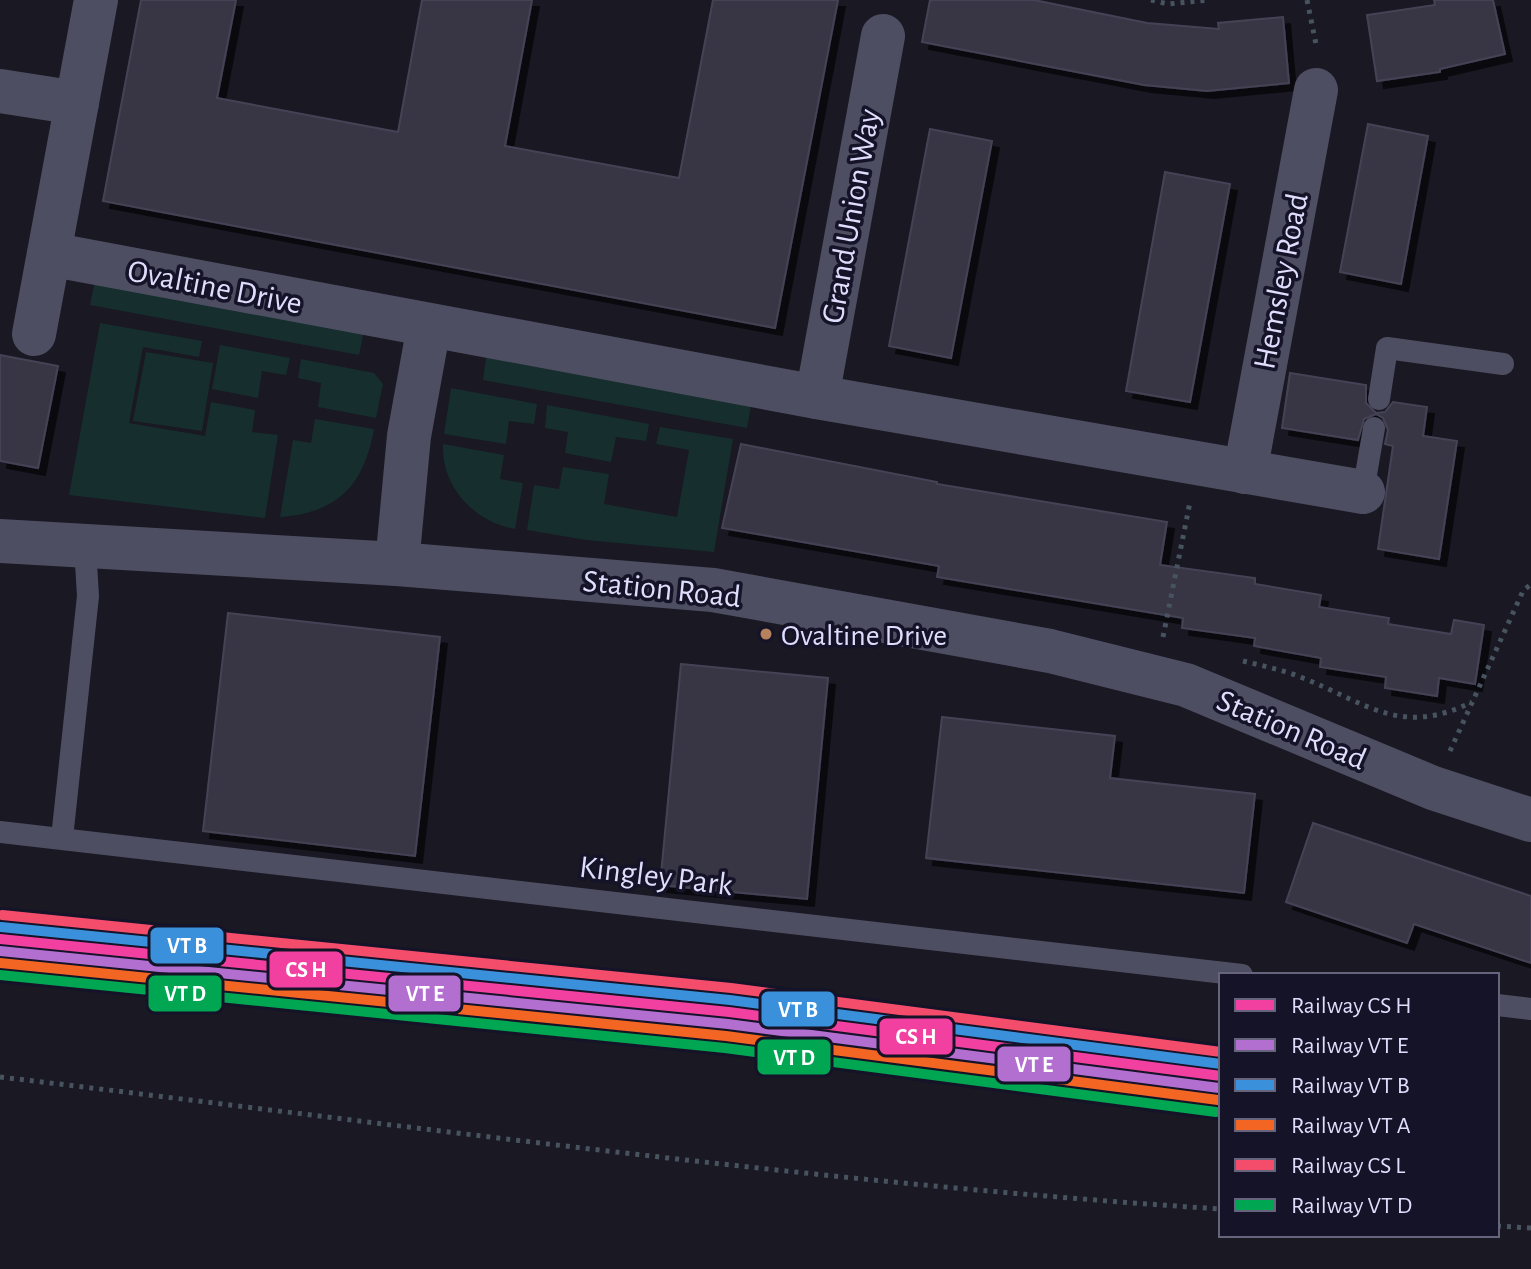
<svg xmlns="http://www.w3.org/2000/svg" width="1531" height="1269" viewBox="0 0 1531 1269" font-family="'Alegreya Sans',sans-serif">
  <defs>
    <filter id="shadow"><feDropShadow dx="7" dy="7" stdDeviation="0" flood-color="#0009"/></filter>
  </defs>
  <rect width="100%" height="100%" fill="#191823"/>
  <g fill="#162e2e">
    <polygon points="95,280 364,330 359,355 90,305"/>
    <polygon points="100,323 202,341 199,357 143,347 129,423 205,436 211,402 255,410 252,432 278,435 265,518 69,495"/>
    <polygon points="220,345 290,358 286,375 262,371 258,398 212,389"/>
    <polygon points="146,352 213,363 202,431 133,421"/>
    <polygon points="487,352 752,400 747,428 483,380"/>
    <polygon points="301,359 374,373 383,384 376,418 318,407 321,383 298,378"/>
    <polygon points="451,388 537,404 534,424 509,421 506,444 444,434"/>
    <polygon points="547,405 649,424 646,441 616,437 611,462 565,453 568,432 545,428"/>
    <path d="M315 419 374 429C364 485 338 513 280 517L293 440 311 443Z"/>
    <polygon points="660,427 733,439 714,552 586,540 527,530 534,485 559,489 563,467 609,474 604,504 677,517 689,450 656,444"/>
    <path d="M443 444 504 455 500 479 523 483 515 529C474 522 441 486 443 444Z"/>
  </g>
  <g fill="#383644" stroke="#454356" stroke-width="2" filter="url(#shadow)">
    <polygon points="141,0 236,0 217,98 398,132 422,0 532,0 505,146 679,178 713,0 838,0 775,328 103,201"/>
    <polygon points="930,0 1034,0 1147,23 1219,29 1218,23 1283,17 1289,83 1207,91 1144,85 922,42"/>
    <polygon points="1434,0 1493,0 1505,54 1440,69 1440,72 1377,81 1367,15 1435,5"/>
    <polygon points="1368,124 1428,136 1401,284 1340,272"/>
    <polygon points="930,129 992,141 951,358 889,346"/>
    <polygon points="1165,172 1230,184 1190,402 1126,391"/>
    <polygon points="0,355 58,366 38,468 0,461"/>
    <polygon points="1290,373 1366,385 1366,403 1376,413 1385,412 1393,402 1427,407 1423,436 1457,441 1439,559 1378,549 1393,446 1385,444 1388,430 1383,418 1376,414 1364,419 1358,440 1282,428"/>
    <polygon points="741,444 937,482 937,484 1167,522 1160,565 1255,578 1255,584 1321,595 1319,607 1389,618 1388,624 1451,634 1454,620 1484,625 1475,684 1439,678 1437,696 1385,688 1386,677 1320,667 1321,658 1254,646 1255,638 1182,628 1183,618 937,577 939,566 722,528"/>
    <polygon points="228,613 440,637 415,856 203,831"/>
    <polygon points="681,664 828,678 807,899 660,885"/>
    <polygon points="942,717 1115,736 1110,778 1255,794 1244,893 926,858"/>
    <polygon points="1313,823 1531,896 1531,963 1414,924 1407,943 1286,902"/>
  </g>
  <g fill="none" stroke-linecap="round" stroke-linejoin="round">
    <g stroke="#47545f" stroke-width="5" stroke-dasharray="4 6" stroke-linecap="butt">
      <polyline points="1151,0 1168,4 1209,0"/>
      <polyline points="1307,0 1317,49"/>
      <polyline points="1163,637 1190,502"/>
      <path d="M1243 661C1263 666 1284 670 1303 678 1368 704 1401 737 1472 702"/>
      <polyline points="1450,751 1523,591 1531,584"/>
      <path d="M0 1077C406 1125 813 1183 1221 1209"/>
      <polyline points="1497,1226 1531,1228"/>
    </g>
    <g stroke="#4e4e63" stroke-width="22">
      <polyline points="1379,399 1387,348 1503,364"/>
      <polyline points="1363,492 1374,428"/>
      <polyline points="0,832 1242,975"/>
      <polyline points="62,838 88,596 85,547"/>
      <polyline points="1497,1005 1531,1009"/>
    </g>
    <g stroke="#4e4e63" stroke-width="44">
      <polyline points="0,91 77,103"/>
      <polyline points="49,254 817,397 1363,492"/>
      <polyline points="34,334 96,0"/>
      <polyline points="817,397 883,36"/>
      <polyline points="1245,472 1316,90"/>
      <polyline points="397,564 409,436 429,326"/>
    </g>
    <polyline stroke="#4e4e63" stroke-width="44" points="0,541 397,564 713,590 1050,651 1186,685 1433,788 1531,820"/>
    <defs>
      <polyline id="rail-1" points="0,939 729,1012 1221,1076"/>
      <polyline id="rail-2" points="0,951 728,1024 1219,1088"/>
      <polyline id="rail-3" points="1,927 730,1000 1221,1064"/>
      <polyline id="rail-4" points="0,963 726,1036 1218,1100"/>
      <polyline id="rail-5" points="2,915 731,988 1221,1052"/>
      <polyline id="rail-6" points="0,975 725,1048 1216,1112"/>
    </defs>
    <use href="#rail-1" stroke="#151328" stroke-width="16"/>
    <use href="#rail-2" stroke="#151328" stroke-width="16"/>
    <use href="#rail-3" stroke="#151328" stroke-width="16"/>
    <use href="#rail-4" stroke="#151328" stroke-width="16"/>
    <use href="#rail-5" stroke="#151328" stroke-width="16"/>
    <use href="#rail-6" stroke="#151328" stroke-width="16"/>
    <use href="#rail-1" stroke="#f240a1" stroke-width="10"/>
    <use href="#rail-2" stroke="#b36fd0" stroke-width="10"/>
    <use href="#rail-3" stroke="#3a90db" stroke-width="10"/>
    <use href="#rail-4" stroke="#f26522" stroke-width="10"/>
    <use href="#rail-5" stroke="#f44d6c" stroke-width="10"/>
    <use href="#rail-6" stroke="#00a651" stroke-width="10"/>
  </g>
  <circle fill="#b6815c" stroke="#151328" stroke-width="3" cx="766" cy="634" r="7"/>
  <g text-anchor="middle" stroke-width="7" stroke-linejoin="round" paint-order="stroke">
    <g font-size="30" fill="#dfddfc" stroke="#151328" text-anchor="start">
      <text x="781" y="645">Ovaltine Drive</text>
    </g>
    <g font-size="32" fill="#dfddfc" stroke="#151328">
      <text transform="translate(850 216) rotate(-80)" y="11">Grand Union Way</text>
      <text transform="translate(1280 281) rotate(-79)" y="11">Hemsley Road</text>
      <text transform="translate(215 286) rotate(11)" y="11">Ovaltine Drive</text>
      <text transform="translate(662 588) rotate(6)" y="11">Station Road</text>
      <text transform="translate(1292 729) rotate(23)" y="11">Station Road</text>
      <text transform="translate(656 875) rotate(7)" y="11">Kingley Park</text>
    </g>
  </g>
  <g stroke="#151328" stroke-width="3">
    <rect x="149" y="926" width="76" height="39" rx="8" fill="#3a90db"/>
    <rect x="268" y="950" width="76" height="39" rx="8" fill="#f240a1"/>
    <rect x="387" y="974" width="75" height="39" rx="8" fill="#b36fd0"/>
    <rect x="147" y="974" width="76" height="39" rx="8" fill="#00a651"/>
    <rect x="760" y="990" width="76" height="38" rx="8" fill="#3a90db"/>
    <rect x="878" y="1017" width="76" height="39" rx="8" fill="#f240a1"/>
    <rect x="756" y="1038" width="76" height="38" rx="8" fill="#00a651"/>
    <rect x="996" y="1045" width="76" height="38" rx="8" fill="#b36fd0"/>
  </g>
  <g font-size="22" text-anchor="middle" font-weight="bold" fill="#fff">
    <text x="187" y="953">VT B</text>
    <text x="306" y="977">CS H</text>
    <text x="425" y="1001">VT E</text>
    <text x="185" y="1001">VT D</text>
    <text x="798" y="1017">VT B</text>
    <text x="916" y="1044">CS H</text>
    <text x="794" y="1065">VT D</text>
    <text x="1034" y="1072">VT E</text>
  </g>
  <rect x="1219" y="973" width="280" height="264" fill="#151328" stroke="#66647d" stroke-width="2"/>
  <rect x="1235" y="999" width="40" height="12" fill="#f240a1" stroke="#66647d" stroke-width="2"/>
  <text x="1291" y="1013" font-size="24" fill="#dfddfc">Railway CS H</text>
  <rect x="1235" y="1039" width="40" height="12" fill="#b36fd0" stroke="#66647d" stroke-width="2"/>
  <text x="1291" y="1053" font-size="24" fill="#dfddfc">Railway VT E</text>
  <rect x="1235" y="1079" width="40" height="12" fill="#3a90db" stroke="#66647d" stroke-width="2"/>
  <text x="1291" y="1093" font-size="24" fill="#dfddfc">Railway VT B</text>
  <rect x="1235" y="1119" width="40" height="12" fill="#f26522" stroke="#66647d" stroke-width="2"/>
  <text x="1291" y="1133" font-size="24" fill="#dfddfc">Railway VT A</text>
  <rect x="1235" y="1159" width="40" height="12" fill="#f44d6c" stroke="#66647d" stroke-width="2"/>
  <text x="1291" y="1173" font-size="24" fill="#dfddfc">Railway CS L</text>
  <rect x="1235" y="1199" width="40" height="12" fill="#00a651" stroke="#66647d" stroke-width="2"/>
  <text x="1291" y="1213" font-size="24" fill="#dfddfc">Railway VT D</text>
</svg>
